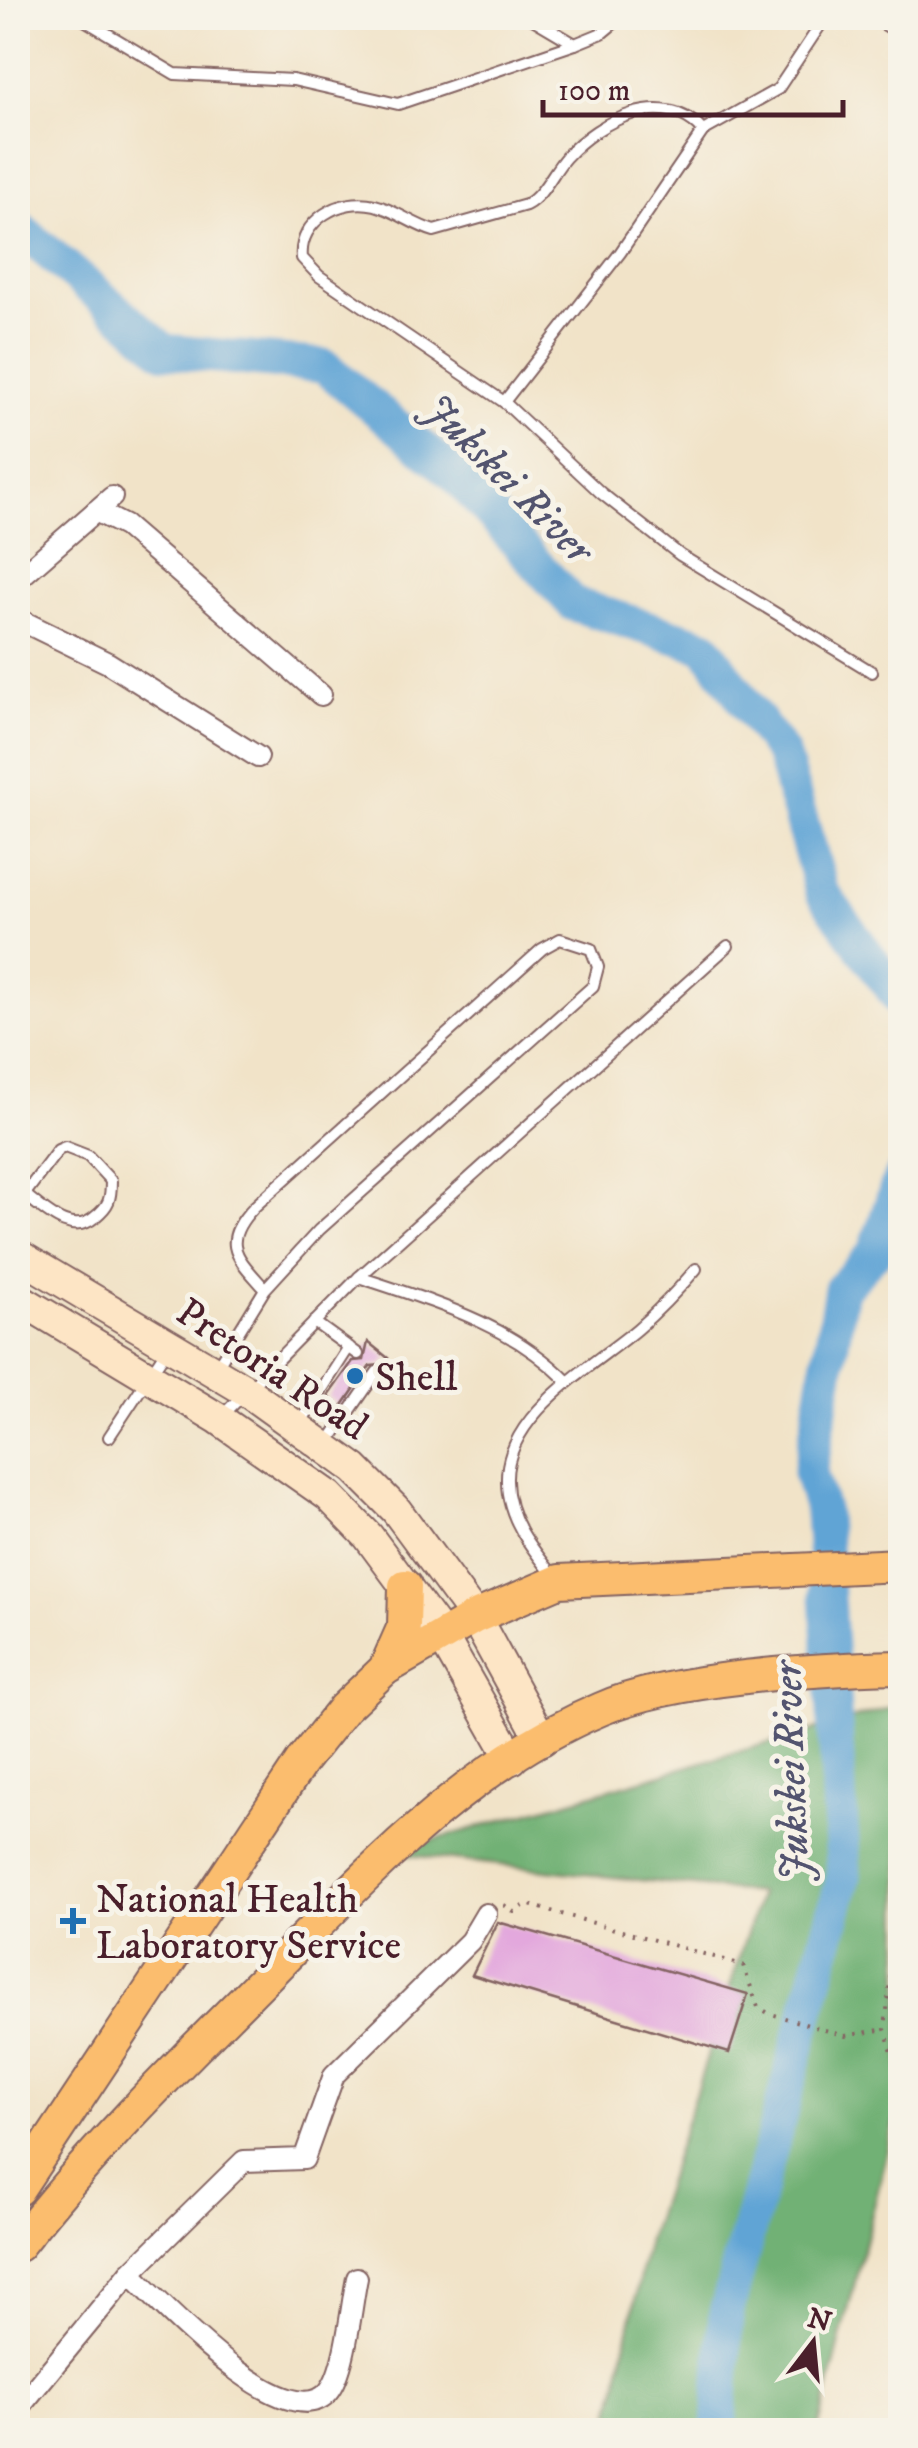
<svg xmlns="http://www.w3.org/2000/svg" width="918" height="2448" viewBox="0 0 918 2448" font-family="'IM FELL DW Pica',serif">
  <rect width="100%" height="100%" fill="#f7f3e8"/>
  <filter id="ink" filterUnits="userSpaceOnUse"><feTurbulence type="fractalNoise" baseFrequency=".01" numOctaves="2"/><feDisplacementMap in="SourceGraphic" scale="20" xChannelSelector="R" yChannelSelector="G"/><feConvolveMatrix kernelMatrix="1 2 1 2 8 2 1 2 1" color-interpolation-filters="sRGB"/></filter>
  <filter id="wash" filterUnits="userSpaceOnUse"><feTurbulence type="fractalNoise" baseFrequency=".0048" numOctaves="4" result="noise"/><feDisplacementMap in="SourceGraphic" scale="40" xChannelSelector="R" yChannelSelector="G"/><feGaussianBlur stdDeviation="2.25" result="paint"/><feColorMatrix in="noise" values="0 0 0 0 0 0 0 0 0 0 0 0 0 0 0 0 0 1.4 0 .05"/><feComposite in="paint" operator="in"/></filter>
  <g filter="url(#wash)">
    <rect width="100%" height="100%" fill="#f1e3c8"/>
    <polygon fill="#71b174" stroke="#5e6850" stroke-width="2.5" points="900,1705 900,2102 818,2430 608,2430 647,2243 760,1893 389,1853"/>
    <g fill="none" stroke-linecap="round" stroke-linejoin="round">
      <g stroke="#60a4d5" stroke-width="35">
        <polyline points="18,227 165,351 324,366 454,474 573,604 705,646 782,754 822,892 900,1000"/>
        <polyline points="719,2430 726,2313 844,1876 822,1513 810,1472 841,1289 875,1252 900,1178"/>
      </g>
    </g>
    <g id="blocks">
      <g fill="#e3a8dd">
        <polygon points="368,1342 388,1358 382,1365 370,1366 341,1408 328,1396 353,1361 364,1360"/>
        <polygon points="498,1922 748,1994 729,2053 472,1975"/>
      </g>
    </g>
  </g>
  <g filter="url(#ink)">
    <use href="#blocks" fill-opacity="0" stroke="#846462" stroke-width="2.5"/>
    <g fill="none" stroke-linecap="round" stroke-linejoin="round">
      <defs>
        <g id="service">
          <polyline points="81,18 175,74 293,80 398,104 575,44 602,33 620,18"/>
          <polyline points="531,18 575,44"/>
          <path d="M703 131C664 87 600 120 566 157 552 173 544 195 526 205L434 231C413 225 395 210 375 205 341 196 298 221 302 258L319 276 504 402 601 493 680 555 872 672"/>
          <polyline points="504,402 620,253 703,131 778,89 825,18"/>
          <path d="M18 1203 58 1150 65 1147 88 1156 111 1181C111 1199 109 1206 95 1217 71 1238 44 1209 24 1194"/>
          <path d="M359 1277C436 1303 509 1323 567 1381"/>
          <polyline points="314,1322 358,1354"/>
          <path d="M217 1367 265 1289 319 1230 593 986 598 967 591 949 560 939 542 949 254 1207C219 1244 237 1257 265 1289"/>
          <polyline points="223,1415 359,1277 728,946"/>
          <polyline points="299,1425 349,1347"/>
          <polyline points="109,1437 167,1349"/>
          <polyline points="327,1444 377,1372"/>
          <path d="M554 1576C532 1549 507 1518 507 1481 505 1414 592 1367 637 1329 658 1311 678 1290 696 1269"/>
        </g>
        <g id="minor">
          <polyline points="883,18 900,28"/>
          <polyline points="96,511 125,526 321,695"/>
          <polyline points="18,579 112,497"/>
          <polyline points="18,619 108,663 258,757"/>
          <path d="M130 2273C160 2302 288 2441 329 2391 346 2370 351 2306 357 2278"/>
          <polyline points="18,2409 130,2273 244,2161 304,2159 334,2075 470,1941 486,1914"/>
        </g>
        <g id="secondary">
          <polyline points="18,1255 245,1390 355,1469 396,1510 475,1617 542,1740"/>
          <polyline points="18,1298 219,1419 329,1496 368,1536 442,1636 512,1759"/>
        </g>
        <g id="primary">
          <polyline points="385,1669 404,1626 405,1586"/>
          <polyline points="18,2189 302,1761 344,1708 385,1669 475,1617 559,1581 900,1565"/>
          <path d="M18 2245C91 2151 176 2067 260 1983 363 1879 463 1767 601 1709 674 1677 819 1669 900 1667"/>
        </g>
      </defs>
      <use href="#service" stroke="#846462" stroke-width="14"/>
      <use href="#minor" stroke="#846462" stroke-width="24"/>
      <use href="#secondary" stroke="#846462" stroke-width="34"/>
      <use href="#primary" stroke="#846462" stroke-width="36"/>
      <g stroke="#846462" stroke-width="4" stroke-dasharray="2.5 8" stroke-linecap="butt">
        <polyline points="900,1882 885,2029 900,2079"/>
        <polyline points="504,1905 514,1912 526,1904 743,1965 758,2007 768,2013 845,2036 885,2029"/>
      </g>
      <use href="#service" stroke="#fff" stroke-width="10"/>
      <use href="#minor" stroke="#fff" stroke-width="20"/>
      <use href="#secondary" stroke="#fde5c5" stroke-width="30"/>
      <use href="#primary" stroke="#fbbd6e" stroke-width="32"/>
    </g>
  </g>
  <g fill="#1f6fb2" stroke="#f7f3e8" stroke-width="4">
    <circle cx="355" cy="1376" r="10"/>
    <path d="M68 1906h10v10h10v10h-10v10h-10v-10h-10v-10h10z"/>
  </g>
  <g text-anchor="middle" stroke-width="10" stroke-linejoin="round" paint-order="stroke">
    <g font-size="40" fill="#4a1f2b" stroke="#f7f3e8">
      <text transform="translate(273 1368) rotate(34)" y="14">Pretoria Road</text>
    </g>
    <g font-size="40" fill="#4a1f2b" stroke="#f7f3e8" text-anchor="start">
      <text x="375" y="1390">Shell</text>
      <text x="96" y="1912">National Health<tspan x="96" dy="46">Laboratory Service</tspan></text>
    </g>
    <g font-size="42" font-style="italic" fill="#53546f" stroke="#f7f3e8">
      <text transform="translate(509 477) rotate(45)" y="15">Jukskei River</text>
      <text transform="translate(789 1772) rotate(-92)" y="15">Jukskei River</text>
    </g>
  </g>
  <rect width="918" height="2448" fill="none" stroke="#f7f3e8" stroke-width="60"/>
  <g transform="translate(813 2343) rotate(16)" stroke="#f7f3e8" stroke-width="8" paint-order="stroke">
  <path d="M0-8L18 38L0 25L-18 38Z" fill="#4a1f2b"/>
  <text y="-15" font-size="28" font-weight="bold" text-anchor="middle" fill="#4a1f2b">N</text>
  </g>
  <path d="M543 100v15h300v-15" fill="none" stroke="#4a1f2b" stroke-width="5"/>
  <text x="558" y="100" font-size="30" fill="#4a1f2b" stroke="#f7f3e8" stroke-width="8" paint-order="stroke">100 m</text>
</svg>
